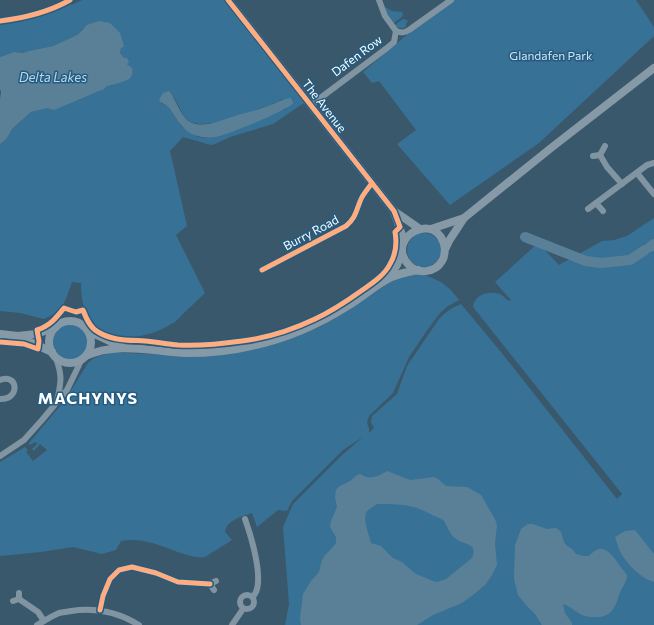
<svg xmlns="http://www.w3.org/2000/svg" width="654" height="625" viewBox="0 0 654 625" font-family="Commissioner,sans-serif">
  <rect width="100%" height="100%" fill="#3a586b"/>
  <g fill="#377195" fill-rule="evenodd">
    <path d="M82 0H224L304 103 273 124 230 137 215 144 211 145 183 137 170 151 187 226 176 235 205 293C198 300 190 307 183 314 179 318 176 322 171 324 159 332 145 336 131 337 111 338 97 335 88 316 82 304 81 296 81 283L72 282 67 296 63 305 58 312 44 319 20 313 0 311V144L3 142 7 138 12 129 31 112 103 90 107 86H111L119 82 127 80 129 67 120 53 121 47 83 28 77 35 53 46 29 51 23 53 14 52 0 57V23L39 16 70 3 72 5ZM174 97 184 116 190 122 200 124 216 123 268 106 283 99 286 109 228 133 216 137 206 138 198 137 183 128 167 106 161 103Z"/>
    <polygon points="453,0 636,0 654,27 654,36 539,143 450,205 397,144 416,130 379,81 372,83 363,72 423,21"/>
    <polygon points="385,7 392,11 402,12 403,16 394,23 387,14"/>
    <path d="M403 19 407 20 408 21 406 24V27C402 29 398 29 395 25Z"/>
    <path d="M654 218V625H285L289 604 283 527 293 504 342 455 363 437 343 450 292 501 287 511 278 510 257 527 252 513C242 517 227 519 225 532L232 540 205 557C193 560 165 546 152 543 141 540 132 539 121 541L116 550 102 554 73 547 41 552 0 556V462L25 447 28 450 26 452 33 461 47 450 40 444 34 451 32 449 37 444 36 442 29 445V443L65 400 88 363 94 358 106 354V352H111L183 356 263 347 290 339 318 328 343 314 394 279 409 275 421 274 428 276 441 282 451 290 459 300 448 306 440 313 428 329 409 357 393 393 369 416 367 423 369 429V433L374 428 371 422 372 416 397 394 407 366 439 319C445 312 453 307 461 304L501 352 617 499 622 494 473 307C474 293 492 290 502 295 504 297 507 300 509 301L511 300 495 282 538 243 559 265 602 241 614 240 627 236Z"/>
    <circle cx="424" cy="250" r="17"/>
    <circle cx="70" cy="342" r="18"/>
  </g>
  <g fill="#5a8098" fill-rule="evenodd">
    <path d="M99 21 110 23 120 33 124 46 123 47 121 48 120 53 124 58H127L129 62 127 64 128 65 132 68C134 80 127 80 119 83 114 84 111 86 107 86L103 90 99 91 54 110 47 108 31 112 12 129 7 138 3 142 0 144V99L1 92 0 89V57L14 52 23 53 29 51 53 46 77 35 87 25Z"/>
    <path d="M169 91C176 99 181 117 190 122 204 129 221 120 235 116 246 113 257 110 268 106 276 103 282 99 291 98L293 102C293 102 293 104 292 104 288 110 225 136 216 137 211 138 203 138 198 136 183 133 177 118 168 107 165 104 161 103 159 100L163 93Z"/>
    <path d="M387 471 410 480 434 477 438 479 446 486 467 487 481 495 495 519 497 525 495 544 497 565 492 575 485 585 473 595 462 603 433 615 417 625H301L300 619 303 594 311 581 319 572 322 560 325 555 332 548 336 543V537L331 529 330 526 331 521 337 507 335 497 336 490 338 487 350 481 357 475 360 474C363 475 365 477 367 477 374 479 382 474 387 471ZM377 504C390 504 405 504 417 508 423 510 429 513 434 516 437 517 441 518 443 520 447 524 449 534 455 538 463 545 479 543 472 558L446 579 437 582 433 581 416 574 402 562 393 558 381 546 371 543C369 534 363 522 366 513 368 509 373 507 377 504Z"/>
    <path d="M528 524H533L547 529 556 528 559 530 561 532 564 542 566 545 572 549 576 554 583 556H589C600 544 606 548 615 559 619 565 623 570 627 575 627 583 621 588 619 595 615 609 610 618 594 617 592 617 588 617 585 616 578 614 572 607 563 604L565 613 572 623V625H542L535 614 526 605 518 595 514 579 515 545 521 529Z"/>
    <path d="M635 530 654 554V582C640 578 622 560 618 546 617 543 616 540 615 537L625 531Z"/>
  </g>
  <g fill="none" stroke-linecap="round" stroke-linejoin="round">
    <g stroke="#5a8098" stroke-width="10">
      <polyline points="525,237 586,261 601,263 630,260 645,250"/>
      <polyline points="650,247 654,244"/>
    </g>
    <g stroke="#8094a1" stroke-width="6">
      <polyline points="379,0 385,16 396,31"/>
      <path d="M0 21C24 18 49 12 70 0"/>
      <path d="M396 31C402 33 404 33 409 30L451 0"/>
      <polyline points="311,105 387,48 394,42 396,31"/>
      <polyline points="600,155 605,146"/>
      <polyline points="593,156 600,155 607,167 622,184"/>
      <polyline points="637,173 654,194"/>
      <polyline points="596,203 603,211"/>
      <polyline points="588,209 647,165 654,163"/>
      <path d="M262 270 346 226C357 217 356 209 362 197 365 192 369 187 372 183"/>
      <path d="M55 356C63 376 61 382 57 401"/>
      <path d="M0 380C19 373 20 400 0 399"/>
      <polyline points="0,456 24,440 42,420 67,390 79,365 81,360"/>
      <path d="M245 519C251 536 263 575 256 592 256 592 253 597 253 597"/>
      <polyline points="214,590 210,584 216,581"/>
      <circle cx="247" cy="602" r="7"/>
      <polyline points="19,599 38,612 44,621"/>
      <polyline points="13,601 19,599 19,593"/>
      <polyline points="100,610 103,596 110,579 119,570 132,567 156,573 178,582 210,584"/>
      <path d="M37 625C44 621 52 616 59 613 63 612 67 612 71 611 96 607 118 612 139 625"/>
      <polyline points="232,625 243,609"/>
    </g>
    <g stroke="#8699a6" stroke-width="8">
      <polyline points="228,0 394,211 420,229"/>
      <polyline points="394,211 404,241"/>
      <polyline points="431,229 464,218"/>
      <path d="M445 249C439 208 384 237 408 264 417 275 435 273 442 261 445 257 444 254 445 249 446 247 448 244 449 241 454 233 459 226 464 218L551 148 654 68"/>
      <polyline points="387,278 397,265 402,250"/>
      <circle cx="70" cy="342" r="21"/>
      <polyline points="88,331 122,347"/>
      <polyline points="0,334 18,336 36,334 56,327"/>
      <polyline points="19,337 52,352"/>
      <path d="M86 356C118 341 153 352 187 353 208 353 230 351 251 346 284 339 316 326 346 307 360 299 372 288 386 280 395 274 407 272 418 270"/>
    </g>
    <defs>
      <g id="cycleway">
        <path d="M0 21C24 18 49 12 70 0"/>
        <path d="M262 270 346 226C357 217 356 209 362 197 365 192 369 187 372 183"/>
        <path d="M0 342 24 344 38 349 39 341 37 330C50 326 56 318 64 308L76 312 83 310C86 318 90 328 98 332 113 341 128 340 145 341 156 342 167 344 178 345 199 346 221 344 242 341 267 338 292 330 315 319 330 312 347 301 361 291 371 284 384 276 390 264 396 254 397 243 395 232L400 227 394 211 228 0"/>
        <polyline points="100,610 103,596 110,579 119,570 132,567 156,573 178,582 210,584"/>
      </g>
    </defs>
    <use href="#cycleway" stroke="#255c80" stroke-width="8"/>
    <use href="#cycleway" stroke="#ffac80" stroke-width="5"/>
  </g>
  <g text-anchor="middle" stroke-width="3" stroke-linejoin="round" paint-order="stroke">
    <g font-size="12" fill="#fff" stroke="#255c80">
      <text transform="translate(357 56) rotate(-37)" y="4">Dafen Row</text>
      <text transform="translate(324 106) rotate(52)" y="4">The Avenue</text>
      <text transform="translate(311 233) rotate(-28)" y="4">Burry Road</text>
    </g>
    <g font-size="12" fill="#cfe7f5" stroke="#255c80">
      <text x="551" y="60">Glandafen Park</text>
    </g>
    <g font-size="13" font-style="italic" fill="#b8d9ee" stroke="#255c80">
      <text x="53" y="82">Delta Lakes</text>
    </g>
    <g font-size="16" font-weight="bold" letter-spacing="1" fill="#fff" stroke="#255c80">
      <text x="88" y="404">MACHYNYS</text>
    </g>
  </g>
</svg>
